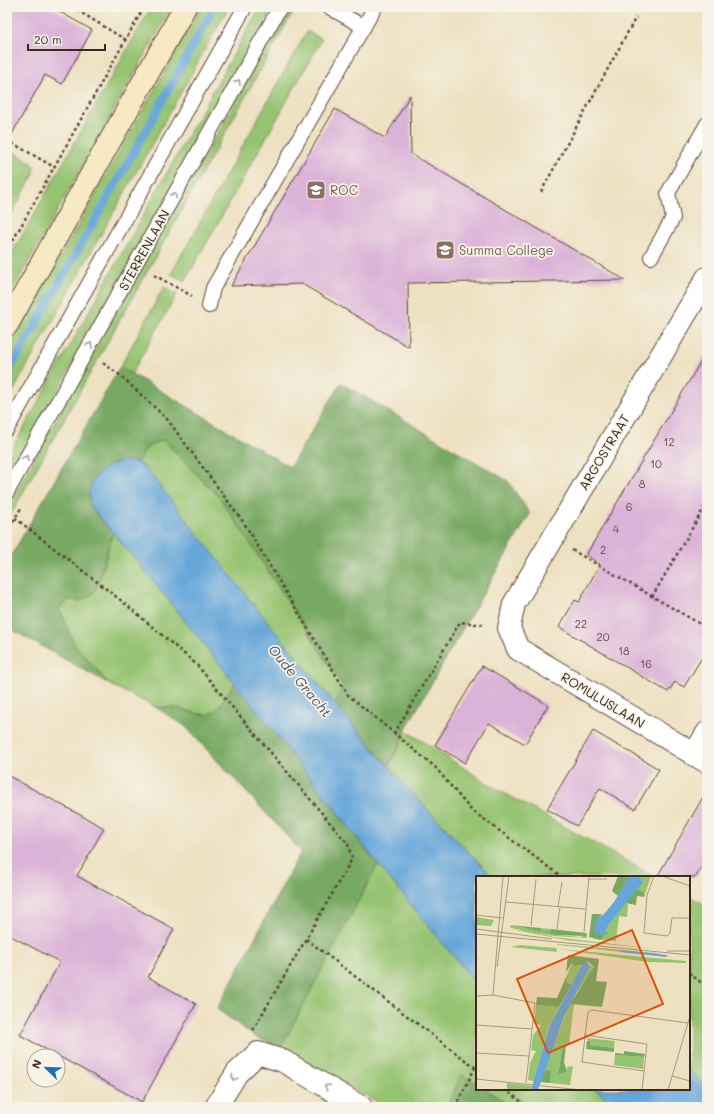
<svg xmlns="http://www.w3.org/2000/svg" width="714" height="1114" viewBox="0 0 714 1114" font-family="Mali,sans-serif">
  <rect width="100%" height="100%" fill="#f7f3e8"/>
  <filter id="ink" filterUnits="userSpaceOnUse"><feTurbulence type="fractalNoise" baseFrequency=".025" numOctaves="2"/><feDisplacementMap in="SourceGraphic" scale="8" xChannelSelector="R" yChannelSelector="G"/><feConvolveMatrix kernelMatrix="1 2 1 2 8 2 1 2 1" color-interpolation-filters="sRGB"/></filter>
  <filter id="wash" filterUnits="userSpaceOnUse"><feTurbulence type="fractalNoise" baseFrequency=".012" numOctaves="4" result="noise"/><feDisplacementMap in="SourceGraphic" scale="16" xChannelSelector="R" yChannelSelector="G"/><feGaussianBlur stdDeviation="0.9" result="paint"/><feColorMatrix in="noise" values="0 0 0 0 0 0 0 0 0 0 0 0 0 0 0 0 0 1.4 0 .05"/><feComposite in="paint" operator="in"/></filter>
  <g filter="url(#wash)">
    <rect width="100%" height="100%" fill="#eee1c2"/>
    <g fill="#96c371" stroke="#687648">
      <polygon points="151,7 172,7 7,300 7,262"/>
      <polygon points="201,7 229,7 7,402 7,351"/>
      <polygon points="260,7 274,7 7,481 7,458"/>
      <polygon points="294,10 7,521 7,507 283,17 286,13"/>
      <polygon points="307,31 322,39 185,281 171,274"/>
      <polygon points="7,148 31,162 34,167 34,174 7,222"/>
      <polygon points="164,287 177,294 131,375 120,367"/>
      <polygon points="164,440 177,454 221,499 343,686 335,704 273,629 147,470 137,462 146,449 152,444"/>
      <polygon points="113,533 138,562 235,683 217,709 208,715 194,713 180,708 155,707 109,684 74,644 59,608 69,600 99,581"/>
      <polygon points="405,730 495,788 655,877 493,877 412,793 389,766 399,747"/>
      <polygon points="378,864 477,985 477,1084 462,1075 446,1107 386,1107 281,1047"/>
      <polygon points="689,896 707,906 707,959 704,965 707,967 707,1087 689,1070"/>
      <polygon points="484,1089 595,1089 618,1107 513,1107"/>
    </g>
    <g fill="#78a963" stroke="#5a6a40">
      <path d="M120 367 290 467 341 383 508 481 530 514 463 628 405 730 399 747 389 766 335 704 343 685 221 499 177 454 164 440 152 444 146 449 137 462 134 461 92 484C91 487 90 490 89 493 88 509 103 522 113 533L96 589 91 595 80 601 69 600 59 608 74 644 109 684 7 627V563Z"/>
      <polygon points="235,683 378,864 281,1047 257,1038 217,1009 301,851 185,726 155,707 180,708 194,713 208,715 217,709"/>
      <polygon points="462,1075 477,1084 477,1089 484,1089 513,1107 446,1107"/>
    </g>
    <g fill="#66a6d9" stroke="#50687c">
      <path d="M123 461C135 461 138 462 147 470 258 609 366 752 493 877H477V985L378 864 289 751 138 562 100 518 90 504 89 493 92 484 97 475 108 466Z"/>
      <polygon points="689,1070 707,1087 707,1107 618,1107 595,1089 689,1089"/>
    </g>
    <g fill="none" stroke-linecap="round" stroke-linejoin="round">
      <polyline stroke="#66a6d9" stroke-width="8" points="7,375 144,134 214,7"/>
    </g>
    <g id="blocks">
      <g fill="#dbb2d8">
        <polygon points="7,7 51,7 92,30 62,84 45,75 7,143"/>
        <polygon points="410,95 411,154 625,280 408,283 409,347 302,284 231,286 335,109 385,138"/>
        <polygon points="707,351 707,649 684,687 675,682 668,692 559,627 575,600 579,602 600,564 586,555"/>
        <polygon points="482,666 548,705 525,744 489,723 465,763 435,745"/>
        <polygon points="593,731 659,769 635,809 600,788 577,826 547,809"/>
        <polygon points="7,775 104,828 77,876 174,929 148,977 196,1004 142,1102 20,1035 60,962 7,934"/>
        <polygon points="707,790 707,858 696,877 657,877"/>
      </g>
    </g>
  </g>
  <g filter="url(#ink)">
    <use href="#blocks" fill-opacity="0" stroke="#564537" stroke-width="1"/>
    <g fill="none" stroke-linecap="round" stroke-linejoin="round">
      <defs>
        <g id="lane">
          <polyline points="329,7 364,27"/>
          <polyline points="651,257 673,218 668,193 707,124"/>
          <polyline points="209,306 213,288 375,7"/>
          <polyline points="7,429 245,7"/>
          <polyline points="7,492 280,7"/>
        </g>
        <g id="street">
          <polyline points="707,278 514,604 509,628 518,649 707,762"/>
          <polyline points="694,755 707,733"/>
          <polyline points="216,1107 237,1073 258,1053 283,1061 361,1107"/>
        </g>
        <polyline id="secondary" points="7,325 185,7"/>
      </defs>
      <use href="#lane" stroke="#564537" stroke-width="16"/>
      <use href="#street" stroke="#564537" stroke-width="24"/>
      <use href="#secondary" stroke="#564537" stroke-width="24"/>
      <g stroke="#564537" stroke-width="2.5" stroke-dasharray="3 3" stroke-linecap="butt">
        <polyline points="72,7 126,40"/>
        <polyline points="300,13 304,7"/>
        <polyline points="7,140 54,167"/>
        <polyline points="541,192 636,17"/>
        <polyline points="7,251 144,7"/>
        <polyline points="154,275 192,296"/>
        <polyline points="103,363 121,376 167,419 244,523 348,695 435,767 470,809 562,877"/>
        <polyline points="15,518 123,602 196,664 348,844 352,859 306,939 477,1069"/>
        <polyline points="7,532 21,508"/>
        <polyline points="572,550 707,628"/>
        <polyline points="652,597 707,503"/>
        <polyline points="394,734 460,622 485,625"/>
        <polyline points="689,973 707,987"/>
        <polyline points="253,1030 306,939"/>
        <polyline points="504,1089 529,1107"/>
        <polyline points="455,1107 475,1068"/>
      </g>
      <use href="#lane" stroke="#fff" stroke-width="14"/>
      <use href="#street" stroke="#fff" stroke-width="22"/>
      <use href="#secondary" stroke="#f7e9c3" stroke-width="22"/>
    </g>
    <defs><path id="oneway-chevron" d="M-2-3.5L2.5 0L-2 3.5" fill="none" stroke-width="1.6" stroke-linecap="round" stroke-linejoin="round"/></defs>
    <g stroke="#a79f9a">
      <use href="#oneway-chevron" transform="translate(238 82) rotate(-61)"/>
      <use href="#oneway-chevron" transform="translate(174 195) rotate(-61)"/>
      <use href="#oneway-chevron" transform="translate(90 345) rotate(-61)"/>
      <use href="#oneway-chevron" transform="translate(26 458) rotate(-61)"/>
      <use href="#oneway-chevron" transform="translate(234 1078) rotate(123)"/>
      <use href="#oneway-chevron" transform="translate(327 1087) rotate(-149)"/>
    </g>
  </g>
  <defs>
    <symbol id="university-square" viewBox="-11 -11 22 22"><rect x="-9" y="-9" width="18" height="18" rx="4" fill="#8d6e63" stroke="#f7f3e8"/><path d="M0-5L7-2L0 1L-7-2ZM-4 1L0 2.5L4 1V4Q0 6-4 4Z" fill="#fff"/></symbol>
  </defs>
  <g fill-rule="evenodd">
    <use href="#university-square" x="305" y="179" width="22" height="22"/>
    <use href="#university-square" x="434" y="239" width="22" height="22"/>
  </g>
  <g text-anchor="middle" stroke-width="3.5" stroke-linejoin="round" paint-order="stroke">
    <g font-size="11" fill="#634c4c">
      <text x="669" y="446">12</text>
      <text x="656" y="468">10</text>
      <text x="642" y="488">8</text>
      <text x="629" y="511">6</text>
      <text x="616" y="533">4</text>
      <text x="603" y="554">2</text>
      <text x="581" y="628">22</text>
      <text x="603" y="641">20</text>
      <text x="624" y="655">18</text>
      <text x="646" y="668">16</text>
    </g>
    <g font-size="13" fill="#785e54" stroke="#f7f3e8" text-anchor="start">
      <text x="330" y="195">ROC</text>
      <text x="459" y="255">Summa College</text>
    </g>
    <g font-size="13" fill="#3b2a1e" stroke="#f7f3e8">
      <text transform="translate(144 250) rotate(-61)" y="5">STERRENLAAN</text>
      <text transform="translate(604 452) rotate(-59)" y="5">ARGOSTRAAT</text>
      <text transform="translate(603 700) rotate(31)" y="5">ROMULUSLAAN</text>
    </g>
    <g font-size="14" font-style="italic" fill="#4a555f" stroke="#f7f3e8">
      <text transform="translate(300 681) rotate(50)" y="5">Oude Gracht</text>
    </g>
  </g>
  <g transform="translate(476 876)">
    <rect width="214" height="214" fill="#eee1c2"/>
    <path d="M163 0H175L169 18 161 12 166 6ZM149 27 152 28 151 41 143 40 140 65 124 64 133 56 130 55 133 48ZM0 41 18 44 15 50 0 49ZM34 49 64 55V52L75 53V56H68L80 59 105 61 111 57V62L78 60 35 52ZM35 53 54 55 78 61 188 74 90 64ZM81 68 180 77 192 81 82 69ZM44 69 80 72 81 76 35 71ZM83 73 210 85V87L172 86ZM96 87 99 90 106 89 96 108 91 107 90 101ZM114 89 118 91 114 99 98 120ZM94 128H98L93 169H87L82 198 91 196V191L97 190 94 209 74 207 75 195 66 198ZM60 129 83 131 73 151 58 205 52 204 54 187 60 175 55 174 57 159 65 149 58 148ZM111 162 139 165 138 172 114 169ZM139 179 168 181 167 193 138 189ZM31 207 56 210 55 214H31Z" fill="#96c371"/>
    <path d="M142 0H154L142 20 136 15ZM161 12 169 18 168 21 161 20 160 29 149 27ZM116 38H126L120 44 128 59 130 55 133 56 124 64 113 61ZM35 49 64 52 65 55 75 56V53L110 57V60L80 59ZM92 79 123 83 120 105 131 106 126 131 94 128 118 91 111 85 106 89 99 90 96 87 90 96ZM90 101 91 107 96 108 83 131 60 129 61 121 81 122ZM111 165H114V169L138 172V176L110 173ZM87 169H90L88 186 91 196 82 198ZM148 175 169 178 168 181 139 179V177L148 178ZM71 194 75 195 74 207 64 206 66 198Z" fill="#78a963"/>
    <path d="M154 0H163L167 6 133 48 128 59 118 57 120 43 128 38 138 26ZM111 85 114 90 88 141 62 214H55L74 149 107 87Z" fill="#66a6d9"/>
    <path fill="none" stroke="#66a6d9" stroke-width="2" d="M144 75 191 80"/>
    <path fill="none" stroke="#a69880" stroke-width="1" d="M178 0 171 19 168 57 191 60 194 57 196 42H214M186 0 214 10M113 3H131M30 26 109 33M82 31 86 6M0 39 26 42M55 50 60 3M0 53 76 63M81 53 84 31M108 56 113 0M0 58 214 79M191 75H214M21 91 33 0M17 119 27 0M0 120 17 119 59 127 50 207M0 149 56 153M108 159 171 168 166 214M0 177 53 180M168 195 106 186 112 136 116 134 212 147M196 200 214 205M0 203 105 214M192 214 214 140"/>
    <path fill="#d7540e" fill-opacity="0.15" stroke="#d7540e" stroke-width="2" d="M156 54 187 128 72 177 41 103Z"/>
    <rect width="214" height="214" fill="none" stroke="#3b2a1e" stroke-width="2"/>
  </g>
  <rect width="714" height="1114" fill="none" stroke="#f7f3e8" stroke-width="24"/>
  <g transform="translate(46 1068) rotate(293)"><circle r="19" fill="#f7f3e8" stroke="#aca397"/>
  <path d="M0-3L7 15L0 10L-7 15Z" fill="#1f6fb2"/>
  <text y="-6" font-size="11" font-weight="bold" text-anchor="middle" fill="#3b2a1e">N</text>
  </g>
  <path d="M28 44v6h77v-6" fill="none" stroke="#3b2a1e" stroke-width="2"/>
  <text x="34" y="44" font-size="12" fill="#3b2a1e" stroke="#f7f3e8" stroke-width="3" paint-order="stroke">20 m</text>
</svg>
